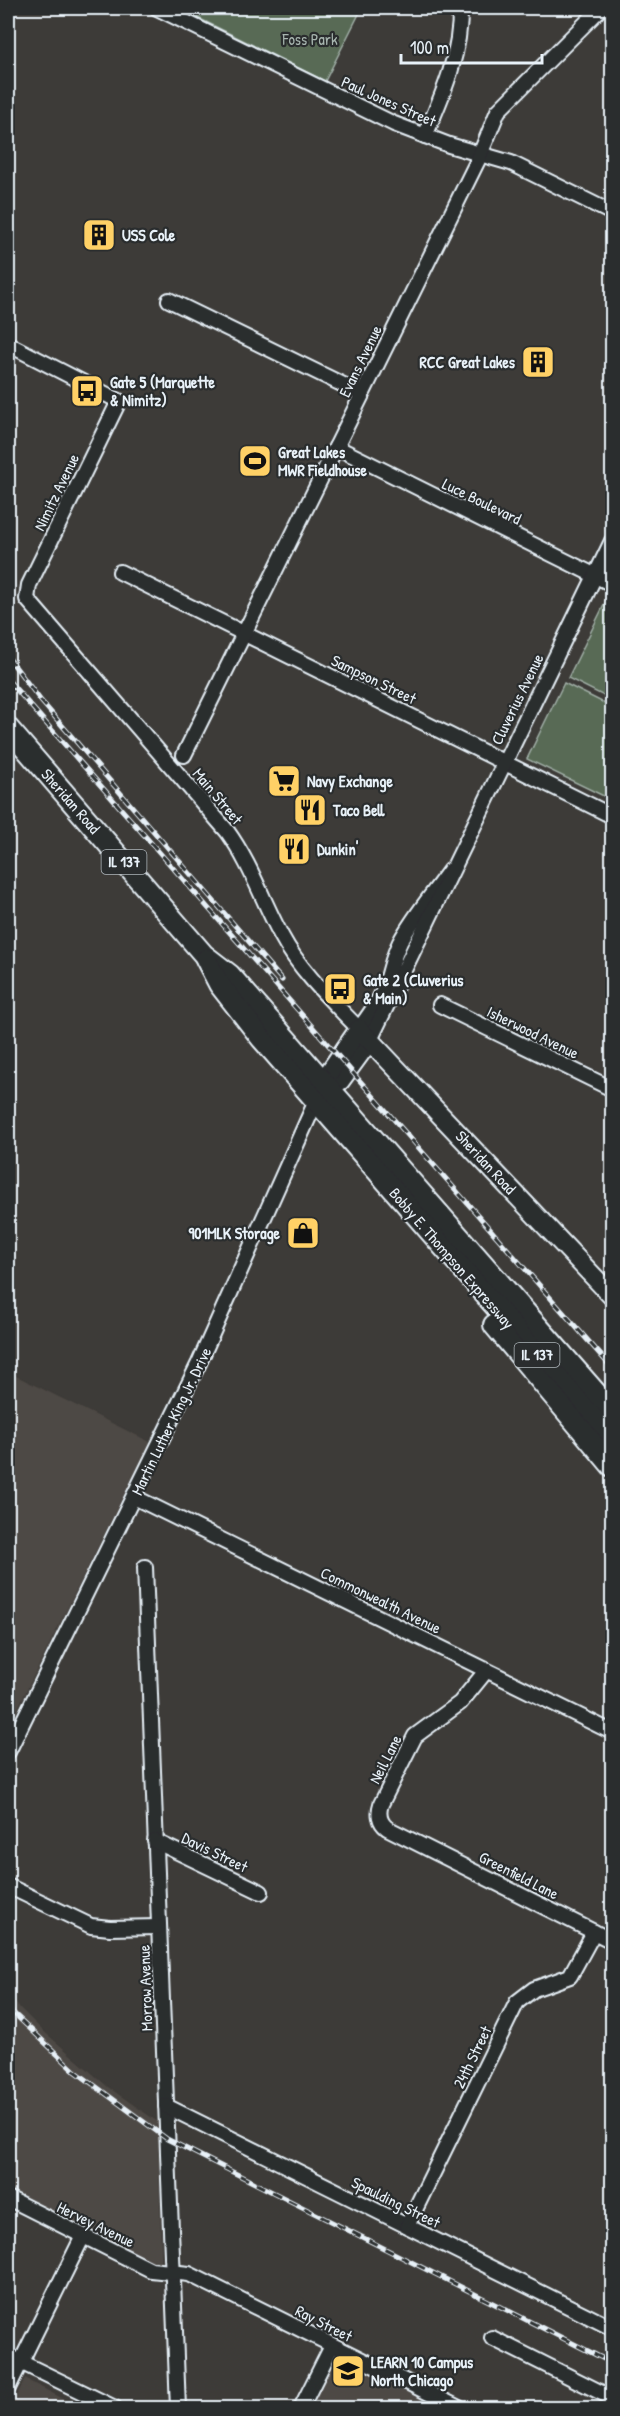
<svg xmlns="http://www.w3.org/2000/svg" width="620" height="2416" viewBox="0 0 620 2416" font-family="'Patrick Hand',sans-serif">
  <rect width="100%" height="100%" fill="#3d3b38"/>
  <filter id="ink" filterUnits="userSpaceOnUse"><feTurbulence type="fractalNoise" baseFrequency=".0167" numOctaves="2"/><feDisplacementMap in="SourceGraphic" scale="12" xChannelSelector="R" yChannelSelector="G"/><feConvolveMatrix kernelMatrix="1 2 1 2 8 2 1 2 1" color-interpolation-filters="sRGB"/></filter>
  <g filter="url(#ink)">
    <g fill="#4d4844">
      <polygon points="8,1372 150,1442 8,1728"/>
      <polygon points="8,1996 41,2029 108,2087 158,2122 162,2281 8,2204"/>
      <polygon points="334,2354 338,2354 402,2385 400,2389 441,2408 305,2408"/>
      <polygon points="25,2379 81,2408 10,2408"/>
    </g>
    <g fill="#586b55" stroke="#a0aea6" stroke-width="1.5">
      <polygon points="178,8 362,8 325,81"/>
      <polygon points="608,597 612,599 612,700 568,678"/>
      <polygon points="564,683 612,707 612,800 527,759"/>
    </g>
    <g fill="none" stroke-linecap="round" stroke-linejoin="round">
      <defs>
        <g id="minor">
          <polyline points="157,8 394,124 449,145 511,163 612,213"/>
          <path d="M425 136C443 94 461 54 460 8"/>
          <polyline points="169,300 362,394"/>
          <path d="M8 344 119 401 29 585 27 599 227 831C251 864 263 902 282 937 300 971 332 1001 359 1029 369 1015 382 998 387 981 391 968 393 956 400 942 414 916 433 894 450 870"/>
          <polyline points="336,447 612,584"/>
          <polyline points="120,572 612,816"/>
          <polyline points="184,755 477,162 498,111 601,8"/>
          <polyline points="440,1005 612,1089"/>
          <polyline points="370,1040 612,541"/>
          <polyline points="134,1497 612,1732"/>
          <polyline points="145,1567 178,2408"/>
          <path d="M486 1671 460 1703 415 1736 381 1804C378 1813 379 1822 387 1828L612 1941"/>
          <polyline points="8,1752 199,1363 316,1101"/>
          <polyline points="155,1841 261,1892"/>
          <polyline points="8,1886 91,1926 110,1928 158,1927"/>
          <polyline points="166,2106 612,2328"/>
          <polyline points="8,2198 151,2270 189,2274 459,2408"/>
          <polyline points="407,2226 517,2002 534,1989 570,1976 594,1932"/>
          <polyline points="492,2338 612,2398"/>
          <polyline points="8,2356 115,2408"/>
          <polyline points="8,2388 83,2236"/>
          <polyline points="301,2408 332,2346"/>
        </g>
        <g id="major">
          <polyline points="326,1085 340,1081 370,1040"/>
          <polyline points="320,1095 330,1071 359,1029 612,1296"/>
        </g>
        <g id="highway">
          <polyline points="8,728 204,955 230,975 612,1411"/>
          <polyline points="206,959 219,984 262,1039 612,1440"/>
          <polyline points="494,1325 612,1466"/>
        </g>
      </defs>
      <use href="#minor" stroke="#e8f1f8" stroke-width="18"/>
      <use href="#major" stroke="#e8f1f8" stroke-width="22"/>
      <use href="#highway" stroke="#e8f1f8" stroke-width="24"/>
      <use href="#minor" stroke="#2a2d2e" stroke-width="14"/>
      <use href="#major" stroke="#2a2d2e" stroke-width="18"/>
      <use href="#highway" stroke="#2a2d2e" stroke-width="20"/>
      <defs>
        <g id="rail">
          <polyline points="8,657 41,701 282,980"/>
          <polyline points="8,680 612,1368"/>
          <polyline points="8,2008 75,2071 167,2139 612,2363"/>
        </g>
      </defs>
      <use href="#rail" stroke="#e8f1f8" stroke-width="5"/>
      <use href="#rail" stroke="#2a2d2e" stroke-width="3" stroke-dasharray="9" stroke-linecap="butt"/>
    </g>
  </g>
  <defs>
    <symbol id="building-square" viewBox="-11 -11 22 22"><rect x="-9" y="-9" width="18" height="18" rx="4" fill="#ffd166" stroke="#2a2d2e"/><path d="M-4-6H4V6H1V3H-1V6H-4ZM-2.5-4.3h1.7v1.8h-1.7ZM.8-4.3h1.7v1.8H.8ZM-2.5-1h1.7V.8h-1.7ZM.8-1h1.7V.8H.8Z" fill="#111"/></symbol>
    <symbol id="bus-square" viewBox="-11 -11 22 22"><rect x="-9" y="-9" width="18" height="18" rx="4" fill="#ffd166" stroke="#2a2d2e"/><path d="M-5-6H5V4H4V6H2V4H-2V6H-4V4H-5ZM-3.5-4V0h7V-4ZM-3.5 1.2v1.5H-2V1.2ZM2 1.2v1.5H3.5V1.2Z" fill="#111"/></symbol>
    <symbol id="stadium-square" viewBox="-11 -11 22 22"><rect x="-9" y="-9" width="18" height="18" rx="4" fill="#ffd166" stroke="#2a2d2e"/><path d="M0-5a6.5 5 0 1 0 0 10a6.5 5 0 1 0 0-10ZM-3.5-1.8h7v3.6h-7Z" fill="#111"/></symbol>
    <symbol id="supermarket-square" viewBox="-11 -11 22 22"><rect x="-9" y="-9" width="18" height="18" rx="4" fill="#ffd166" stroke="#2a2d2e"/><path d="M-6-5.5h2.5l.6 2H6L4.5 2H-2.5L-4.4-4H-6ZM-1.5 3.2a1.3 1.3 0 1 0 .1 0ZM3 3.2a1.3 1.3 0 1 0 .1 0Z" fill="#111"/></symbol>
    <symbol id="restaurant-square" viewBox="-11 -11 22 22"><rect x="-9" y="-9" width="18" height="18" rx="4" fill="#ffd166" stroke="#2a2d2e"/><path d="M-5-6h1v4h1v-4h1v4h1v-4h1v5L-1.5 .5V6h-2V.5L-5-1ZM5-6V6H3V1.5H1.5Q1.5-4 5-6Z" fill="#111"/></symbol>
    <symbol id="shop-square" viewBox="-11 -11 22 22"><rect x="-9" y="-9" width="18" height="18" rx="4" fill="#ffd166" stroke="#2a2d2e"/><path d="M-5-2.5h2.3a2.7 3.5 0 0 1 5.4 0H5L5.5 6h-11ZM-1.5-2.5h3a1.5 2.3 0 0 0-3 0Z" fill="#111"/></symbol>
    <symbol id="school-square" viewBox="-11 -11 22 22"><rect x="-9" y="-9" width="18" height="18" rx="4" fill="#ffd166" stroke="#2a2d2e"/><path d="M0-5L7-2L0 1L-7-2ZM-4 1L0 2.5L4 1V4Q0 6-4 4Z" fill="#111"/></symbol>
  </defs>
  <g fill-rule="evenodd">
    <use href="#building-square" x="80" y="216" width="38" height="38"/>
    <use href="#building-square" x="519" y="343" width="38" height="38"/>
    <use href="#bus-square" x="68" y="372" width="38" height="38"/>
    <use href="#stadium-square" x="236" y="442" width="38" height="38"/>
    <use href="#supermarket-square" x="265" y="762" width="38" height="38"/>
    <use href="#restaurant-square" x="291" y="791" width="38" height="38"/>
    <use href="#restaurant-square" x="275" y="830" width="38" height="38"/>
    <use href="#bus-square" x="321" y="970" width="38" height="38"/>
    <use href="#shop-square" x="284" y="1214" width="38" height="38"/>
    <use href="#school-square" x="329" y="2352" width="38" height="38"/>
  </g>
  <g text-anchor="middle" stroke-width="4.5" stroke-linejoin="round" paint-order="stroke">
    <g fill="#2a2d2e" stroke="#afb6bb" stroke-width="1.5">
      <rect x="101.5" y="850" width="45" height="24" rx="4.5"/>
      <rect x="514.5" y="1343" width="45" height="24" rx="4.5"/>
    </g>
    <g font-size="15" font-weight="bold" fill="#e8f1f8">
      <text x="124" y="867">IL 137</text>
      <text x="537" y="1360">IL 137</text>
    </g>
    <g font-size="16" fill="#a7b5af" stroke="#2a2d2e">
      <text x="310" y="45">Foss Park</text>
    </g>
    <g font-size="16" fill="#e8f1f8" stroke="#2a2d2e">
      <text transform="translate(389 101) rotate(24)" y="6">Paul Jones Street</text>
      <text transform="translate(360 361) rotate(-64)" y="6">Evans Avenue</text>
      <text transform="translate(56 492) rotate(-64)" y="6">Nimitz Avenue</text>
      <text transform="translate(482 501) rotate(26)" y="6">Luce Boulevard</text>
      <text transform="translate(374 679) rotate(26)" y="6">Sampson Street</text>
      <text transform="translate(517 699) rotate(-64)" y="6">Cluverius Avenue</text>
      <text transform="translate(218 796) rotate(50)" y="6">Main Street</text>
      <text transform="translate(71 801) rotate(49)" y="6">Sheridan Road</text>
      <text transform="translate(533 1032) rotate(26)" y="6">Isherwood Avenue</text>
      <text transform="translate(486 1162) rotate(47)" y="6">Sheridan Road</text>
      <text transform="translate(452 1258) rotate(49)" y="6">Bobby E. Thompson Expressway</text>
      <text transform="translate(171 1421) rotate(-64)" y="6">Martin Luther King Jr. Drive</text>
      <text transform="translate(381 1600) rotate(26)" y="6">Commonwealth Avenue</text>
      <text transform="translate(385 1759) rotate(-63)" y="6">Neil Lane</text>
      <text transform="translate(215 1852) rotate(26)" y="6">Davis Street</text>
      <text transform="translate(519 1875) rotate(27)" y="6">Greenfield Lane</text>
      <text transform="translate(145 1988) rotate(-92)" y="6">Morrow Avenue</text>
      <text transform="translate(472 2057) rotate(-64)" y="6">24th Street</text>
      <text transform="translate(396 2202) rotate(26)" y="6">Spaulding Street</text>
      <text transform="translate(96 2224) rotate(26)" y="6">Hervey Avenue</text>
      <text transform="translate(324 2323) rotate(27)" y="6">Ray Street</text>
    </g>
    <g font-size="16" font-weight="bold" fill="#e8f1f8" stroke="#2a2d2e" text-anchor="start">
      <text x="122" y="241">USS Cole</text>
      <text x="515" y="368" text-anchor="end">RCC Great Lakes</text>
      <text x="110" y="388">Gate 5 (Marquette<tspan x="110" dy="18">&amp; Nimitz)</tspan></text>
      <text x="278" y="458">Great Lakes<tspan x="278" dy="18">MWR Fieldhouse</tspan></text>
      <text x="307" y="787">Navy Exchange</text>
      <text x="333" y="816">Taco Bell</text>
      <text x="317" y="855">Dunkin'</text>
      <text x="363" y="986">Gate 2 (Cluverius<tspan x="363" dy="18">&amp; Main)</tspan></text>
      <text x="280" y="1239" text-anchor="end">901MLK Storage</text>
      <text x="371" y="2368">LEARN 10 Campus<tspan x="371" dy="18">North Chicago</tspan></text>
    </g>
  </g>
  <rect width="620" height="2416" fill="none" stroke="#2a2d2e" stroke-width="30"/>
  <rect x="15" y="15" width="590" height="2386" fill="none" stroke="#e8f1f8" stroke-width="2" filter="url(#ink)"/>
  <path d="M401 54v9h141v-9" fill="none" stroke="#e8f1f8" stroke-width="3"/>
  <text x="410" y="54" font-size="18" fill="#e8f1f8" stroke="#2a2d2e" stroke-width="4.5" paint-order="stroke">100 m</text>
</svg>
